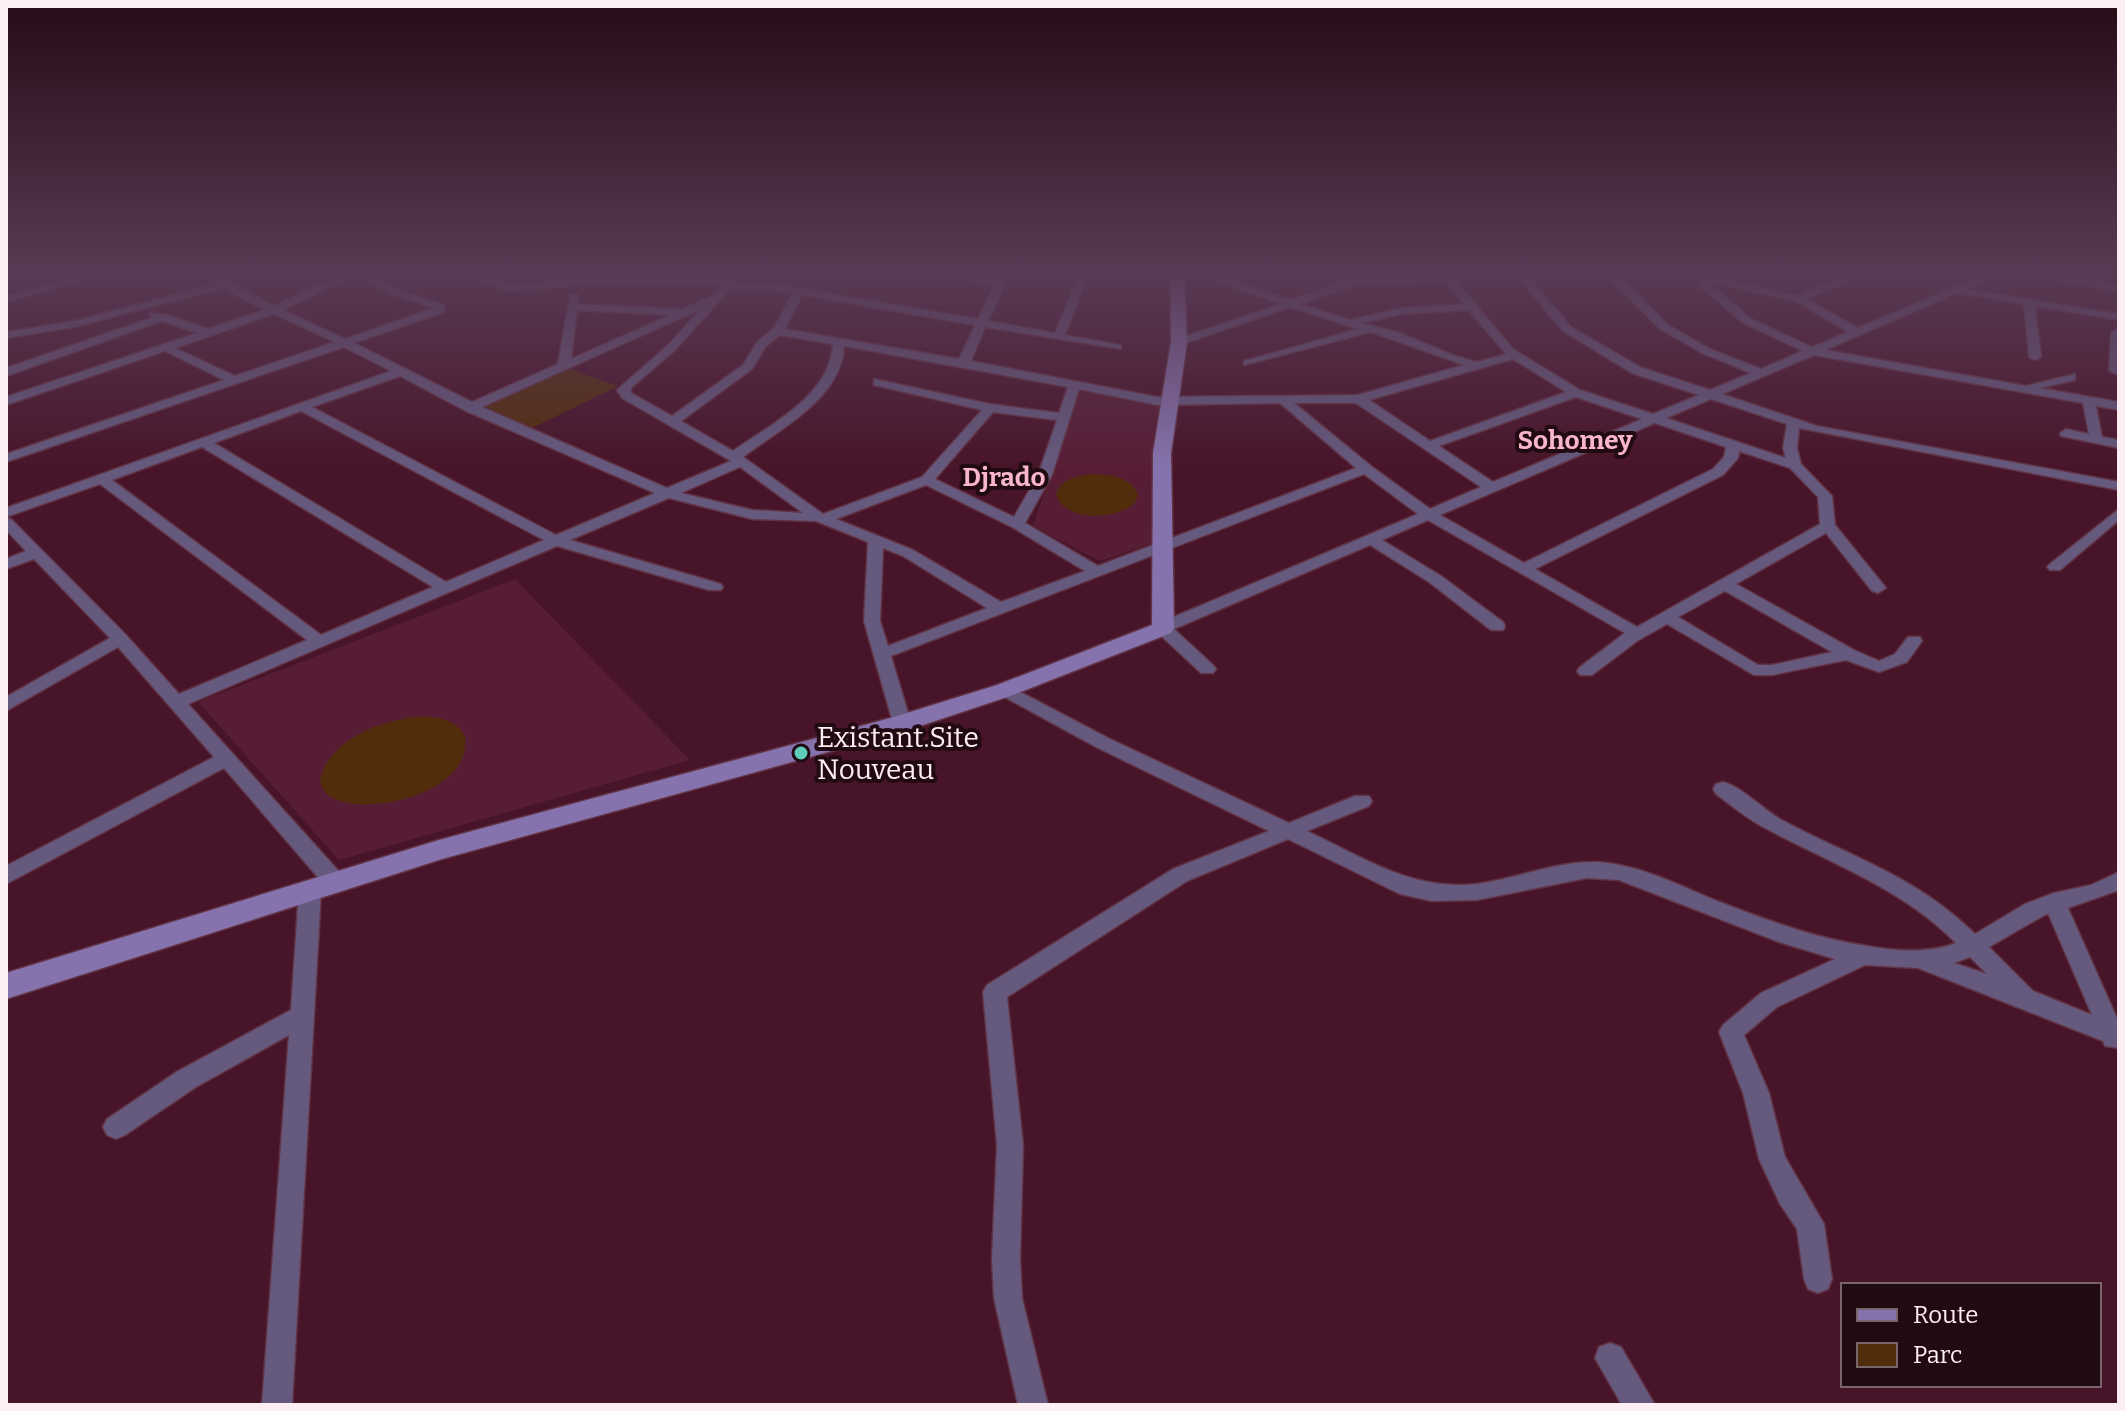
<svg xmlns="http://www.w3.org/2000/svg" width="2125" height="1411" viewBox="0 0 2125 1411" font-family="Bitter,serif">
  <rect width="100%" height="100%" fill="#481429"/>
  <g fill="#571d35">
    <polygon points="1079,391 1160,406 1151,544 1100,561 1033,526"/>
    <polygon points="515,579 690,760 339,860 198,702"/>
  </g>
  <g fill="#522d0c">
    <polygon points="567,368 618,386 532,428 482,408"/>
    <path d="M1092 474C1110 474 1130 477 1138 494L1135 503C1116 520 1065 523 1056 494 1061 479 1077 476 1092 474Z"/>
    <path d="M413 717C433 716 454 717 465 736 477 814 273 831 331 757 351 732 383 722 413 717Z"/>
  </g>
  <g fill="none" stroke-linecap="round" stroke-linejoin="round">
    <defs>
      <g id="street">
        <polygon points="94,272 112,272 6,302 6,296"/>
        <path d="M197 272H210L274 306 346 272H360L283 310 345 339 434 308 389 293 360 277V273H368L397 289 444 305V312L354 343 472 402 558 364 570 295H578V304L682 309 712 296 724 283 619 282 509 291 455 272H471L510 285 619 276 729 277 733 272H744L734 284H775L978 319 995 284 914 272C942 272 969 279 996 278 1007 278 1015 272 1027 272L1005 284 988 321 1055 333 1080 272H1090L1065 335 1121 345V349L985 327 971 361 1157 397 1358 395 1464 365 1371 332 1244 365V361L1358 329 1290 307 1183 344H1175V340L1280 304 1191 272H1207L1290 300 1341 283 1322 272H1336L1352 280 1440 274 1438 272 1695 273 1798 296 1851 272H1860V276L1807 299 1858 328 1989 272H2003L1967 289 2119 314V320L2035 306 2041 357 2035 360 2029 357 2024 304 1957 293 1825 350 2026 386 2075 374V380L2040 388 2119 402V410L2096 406 2102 437 2119 440V448L2061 436 2060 433 2066 429 2089 434 2083 403 1814 355 1722 394 1817 426 2119 482V490L1799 428 1797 448 1801 464 1832 496 1835 525 1886 588 1878 593 1872 591 1826 533 1736 584 1854 650 1879 661 1895 654 1908 637H1920L1922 641 1907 662 1879 672 1846 660 1772 675H1754L1667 624 1637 641 1592 675H1580L1577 671 1580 667 1625 633 1428 520 1382 540 1441 576 1503 622 1505 626 1503 630H1491L1429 582 1370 545 1174 629 1213 665 1216 669 1213 673H1201L1157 632 1155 628 1157 624 1418 514 1364 474 891 656 911 723 902 729 893 723 864 621 868 542 816 521 752 519 669 498 570 540 721 584 723 587 721 590H709L557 546 188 704 344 877 347 883 344 889 336 891 328 889 224 768 6 884V866L214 757 118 647 6 711V697L110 638 34 559 6 569V559L26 551 6 530V518L11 519 126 635 179 694 307 640 100 484 6 517V508L391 371 344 347 6 462V454L224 380 165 351 6 405V397L197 333 162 321 6 376V368L151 318 150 313 168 315 207 329 265 310 223 288 74 327 6 338V332L74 321 215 284ZM1610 279 1660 329 1702 353 1751 373 1710 390 1640 367 1571 327 1531 280ZM1621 279H1692L1743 323 1803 351 1761 369 1710 349 1668 325ZM1444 280 1464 304 1402 308 1349 320 1300 304 1351 286ZM1455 280H1520L1563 331 1632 373 1699 395 1653 414 1580 390 1513 349ZM1708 282 1796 301 1848 332 1812 347 1751 319ZM729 290H775L793 293 773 329 757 342 743 365 672 416 631 393V388L675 350ZM802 295 975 325 959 359 785 329ZM701 309 667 346 617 390 622 398 731 461 667 488 482 407ZM577 310 670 315 571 359ZM1469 310 1506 354 1477 362 1455 356 1400 333 1362 323 1402 314ZM274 314 335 342 235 376 175 348ZM780 335 833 344C830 396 771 424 733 451L681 421 752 369 766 346ZM844 346 1068 387 1059 413 990 404 874 379V385L982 410 922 477 823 514 743 457C780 429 842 398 844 346ZM1513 359 1566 392 1430 441 1369 400ZM400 376 466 411 655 493 556 535 312 407ZM1079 389 1157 405 1280 403 1356 468 1098 566 1025 523 1052 475ZM1576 397 1642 419 1493 482 1439 446ZM1711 399 1787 424 1783 448 1786 458 1666 418ZM1294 403H1356L1481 487 1430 509 1371 466ZM301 411 544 540 446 582 214 443ZM993 412 1057 420 1038 475 1014 517 935 479ZM1655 423 1726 447 1724 457 1713 469 1524 563 1440 515ZM202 447 433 587 321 635 112 480ZM1739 451 1790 468 1818 497 1820 524 1637 627 1535 569 1723 475 1738 458ZM740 467 803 513 752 510 681 493ZM926 485 1012 527 1085 571 1001 602 913 550 836 519ZM883 548 903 556 987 608 888 646 880 621ZM1725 591 1832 652 1772 665H1758L1678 617Z"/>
        <polygon points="2011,272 2037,272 2119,285 2119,291"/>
        <polygon points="2117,329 2119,373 2115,374 2109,370 2111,332"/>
        <polygon points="2119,509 2119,520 2060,570 2050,570 2047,567 2050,564"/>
        <path d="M1005 684 1110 739 1289 823 1355 796H1369L1372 801 1369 806 1307 831C1364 858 1412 891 1477 884 1522 878 1569 855 1614 864 1650 870 1683 887 1717 901 1766 920 1815 938 1867 946 1895 951 1928 954 1956 943 1903 889 1832 864 1767 829 1749 820 1732 806 1716 794L1713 789 1716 784 1723 782C1744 788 1761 808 1780 819 1850 857 1915 875 1975 934L2025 904 2054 893 2091 885 2119 872V890L2068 908 2119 1023V1048L2105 1046 2103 1041 1918 968 1865 965 1777 1007 1744 1035 1769 1093 1785 1157 1824 1224 1832 1279 1828 1289 1818 1293 1808 1289 1804 1279 1797 1229 1780 1204 1759 1159 1743 1093 1719 1032 1723 1025 1761 993 1835 959 1779 942 1619 880 1587 878 1477 900 1432 901 1400 894 1288 839 1187 881 1007 997 1023 1145 1020 1259 1022 1298 1048 1405H1018L994 1298 992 1259 997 1145 983 992 987 985 1173 869 1269 831 1096 747 999 694 996 690ZM2048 913 2092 1015 2033 991 1989 947ZM1970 957 1987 974 1954 963Z"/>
        <polygon points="310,883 318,885 321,891 292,1405 262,1405 289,1035 196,1087 125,1135 116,1139 107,1135 103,1127 107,1119 178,1071 291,1010 299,891 302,885"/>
        <polygon points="1610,1343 1621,1347 1655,1405 1622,1405 1595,1358 1599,1347"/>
      </g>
      <polygon id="secondary" points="1170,272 1184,272 1187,342 1171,453 1174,628 1171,633 1013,695 911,729 442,859 6,999 6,973 439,840 894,717 997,685 1152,625 1153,453 1171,342"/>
    </defs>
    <use href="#street" stroke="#613345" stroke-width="3"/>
    <use href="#secondary" stroke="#613345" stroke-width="3"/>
    <use href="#street" fill="#655a7e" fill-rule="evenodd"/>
    <use href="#secondary" fill="#8673ad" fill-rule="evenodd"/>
  </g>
  <linearGradient id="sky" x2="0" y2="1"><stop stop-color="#280b17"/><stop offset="0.58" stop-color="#583a54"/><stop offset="1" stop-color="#583a54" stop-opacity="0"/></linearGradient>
  <rect width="2125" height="470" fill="url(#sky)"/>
  <circle fill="#5eceb8" stroke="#210a12" stroke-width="3" cx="801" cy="753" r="8"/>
  <g text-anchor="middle" stroke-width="8" stroke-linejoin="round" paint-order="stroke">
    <g font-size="26" font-weight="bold" fill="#f9b6cb" stroke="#210a12">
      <text x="1575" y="449">Sohomey</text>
    </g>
    <g font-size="26" font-weight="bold" fill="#f9b6cb" stroke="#210a12">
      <text x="1004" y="486">Djrado</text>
    </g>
    <g font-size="28" fill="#fceef2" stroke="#210a12" text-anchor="start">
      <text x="817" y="747">Existant.Site<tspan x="817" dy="32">Nouveau</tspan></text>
    </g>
  </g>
  <rect width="2125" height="1411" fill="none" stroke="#fceef2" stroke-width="16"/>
  <rect x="1841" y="1283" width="260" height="104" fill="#210a12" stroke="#79656c" stroke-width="2"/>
  <rect x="1857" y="1309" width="40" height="12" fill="#8673ad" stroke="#79656c" stroke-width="2"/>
  <text x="1913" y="1323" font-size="24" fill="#fceef2">Route</text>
  <rect x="1857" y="1343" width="40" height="24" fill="#522d0c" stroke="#79656c" stroke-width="2"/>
  <text x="1913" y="1363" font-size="24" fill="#fceef2">Parc</text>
</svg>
